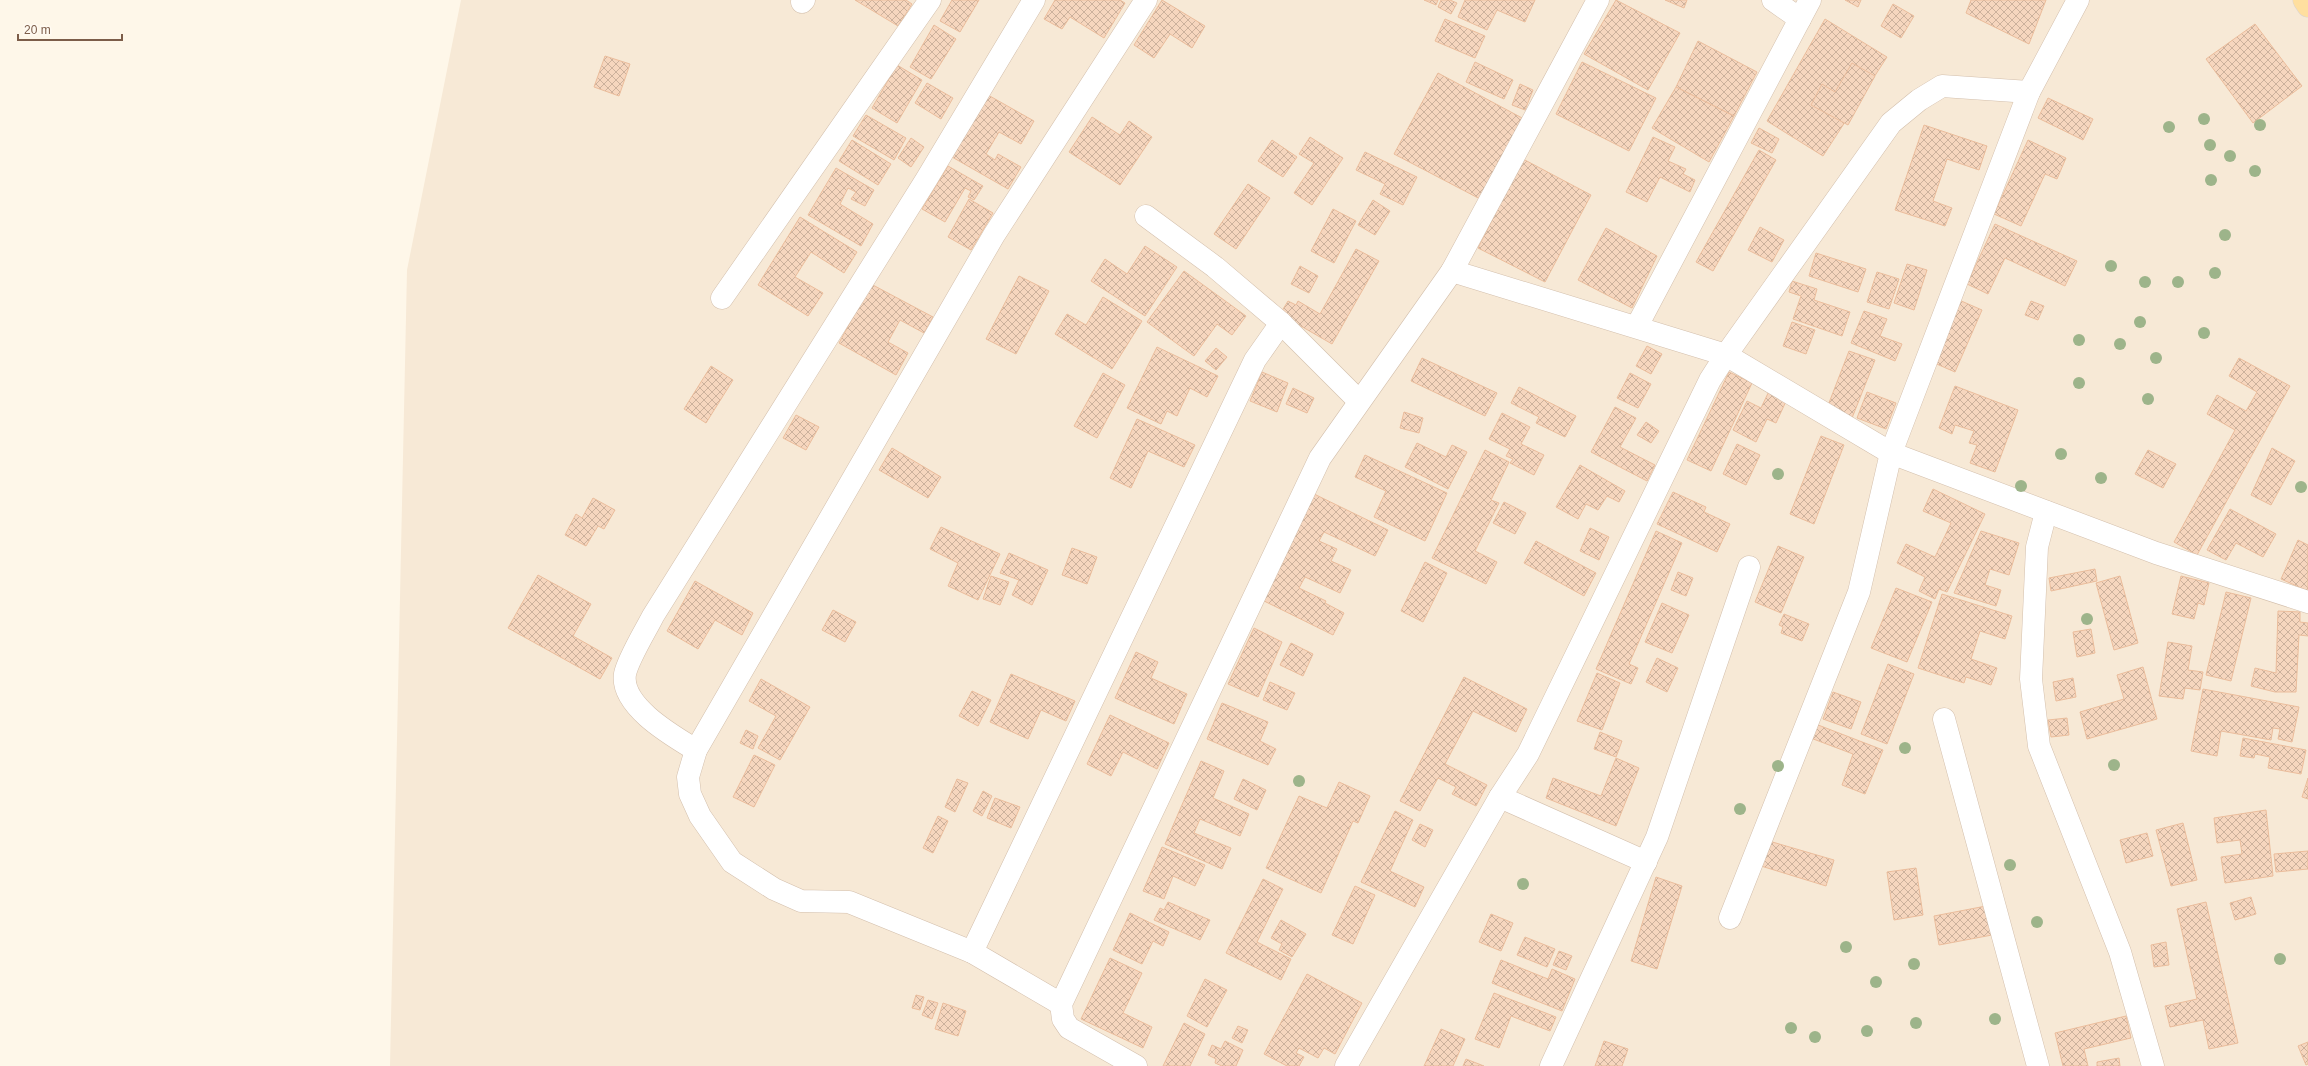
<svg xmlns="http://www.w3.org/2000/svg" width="2308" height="1066" viewBox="0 0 2308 1066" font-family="Arial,sans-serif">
  <defs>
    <pattern id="building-cross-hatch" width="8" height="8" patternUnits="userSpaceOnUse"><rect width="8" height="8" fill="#f6d6be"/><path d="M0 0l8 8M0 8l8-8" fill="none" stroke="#ccb19c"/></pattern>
  </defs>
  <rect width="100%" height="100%" fill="#fef7e9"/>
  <polygon fill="#f7e9d6" points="461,0 2308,0 2308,1066 390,1066 407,270"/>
  <g fill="url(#building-cross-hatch)" stroke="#ebbd9c">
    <polygon points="855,0 906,0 912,4 898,26"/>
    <polygon points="952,0 979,0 960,32 940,21"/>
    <polygon points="1055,0 1120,0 1125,3 1104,38 1070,17 1062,29 1044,19"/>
    <polygon points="1162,0 1205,26 1192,48 1170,34 1154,58 1134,45"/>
    <polygon points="1424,0 1438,0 1436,5"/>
    <polygon points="1441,0 1450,0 1457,3 1451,14 1438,7"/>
    <polygon points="1465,0 1535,0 1525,22 1497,10 1487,30 1458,17"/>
    <polygon points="1616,0 1680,33 1648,90 1584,54"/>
    <polygon points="1665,0 1687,0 1684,8"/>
    <polygon points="1845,0 1861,0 1858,7"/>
    <polygon points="1971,0 2046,0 2029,44 1966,13"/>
    <polygon points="1893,4 1914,16 1901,38 1881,26"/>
    <polygon points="1445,19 1485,36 1475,58 1435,41"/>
    <polygon points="1825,19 1887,57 1823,156 1767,121"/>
    <polygon points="2255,24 2302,86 2253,123 2206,59"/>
    <polygon points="934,25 956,39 931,79 910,67"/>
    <polygon points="1698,41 1757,72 1734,116 1676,87"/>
    <polygon points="605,56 630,64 619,96 594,87"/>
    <polygon points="1475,62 1513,80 1504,99 1466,82"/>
    <polygon points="1582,62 1656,98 1629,151 1556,114"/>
    <polygon points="1852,63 1875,76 1848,125 1811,105 1822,84 1835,92"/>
    <polygon points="897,65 922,80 897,123 872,108"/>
    <polygon points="1438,73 1524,119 1498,162 1482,200 1394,154"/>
    <polygon points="927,83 953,98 941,119 915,103"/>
    <polygon points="1520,84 1533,90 1525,110 1512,105"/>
    <polygon points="1676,87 1734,116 1709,162 1652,128"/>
    <polygon points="988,95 1034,121 1021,144 999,132 986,154 995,160 998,154 1021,167 1008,189 952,157"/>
    <polygon points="2048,98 2093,119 2083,140 2038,118"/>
    <polygon points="866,115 906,138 894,160 853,136"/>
    <polygon points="1092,117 1120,135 1129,121 1152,137 1120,185 1069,152"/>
    <polygon points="1924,125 1987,146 1979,170 1947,159 1933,201 1952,208 1945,226 1895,210"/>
    <polygon points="1759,128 1779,139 1772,153 1751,143"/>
    <polygon points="1310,137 1343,158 1312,205 1294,193 1314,163 1299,154"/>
    <polygon points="1653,137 1675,147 1668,161 1686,169 1683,174 1695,180 1690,192 1660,177 1647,202 1626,192"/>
    <polygon points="911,138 924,147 911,167 898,158"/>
    <polygon points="852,140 891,164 878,185 839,161"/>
    <polygon points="1272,140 1297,157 1283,177 1258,161"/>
    <polygon points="2028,140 2066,158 2057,179 2045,174 2021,226 1994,214"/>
    <polygon points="1759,150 1776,160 1713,271 1696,262"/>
    <polygon points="1365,152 1417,177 1403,205 1380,194 1385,184 1356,170"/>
    <polygon points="1523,159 1591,195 1545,282 1478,248"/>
    <polygon points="948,166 983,186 974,200 968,197 971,191 965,188 945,222 922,209"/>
    <polygon points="836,168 874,190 865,206 851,199 856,192 848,188 840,204 873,224 861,246 808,215"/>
    <polygon points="1248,184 1270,198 1236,249 1214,234"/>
    <polygon points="969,199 993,213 971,250 948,237"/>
    <polygon points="1373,200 1390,211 1375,235 1358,225"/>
    <polygon points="1333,209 1356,221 1334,263 1311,251"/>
    <polygon points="800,217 857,252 844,273 811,252 795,277 823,293 808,316 758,285"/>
    <polygon points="1995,224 2077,261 2065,286 2005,258 1988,294 1967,284"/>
    <polygon points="1760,227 1784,240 1772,262 1748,250"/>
    <polygon points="1606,228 1657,256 1632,308 1578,280"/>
    <polygon points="1145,246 1177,267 1145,316 1091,281 1105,259 1127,274"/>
    <polygon points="1356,249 1379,261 1332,344 1280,314 1288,301 1296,305 1298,301 1320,314"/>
    <polygon points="1816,253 1866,269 1858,292 1809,276"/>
    <polygon points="1907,264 1927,270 1914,310 1894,303"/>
    <polygon points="1300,266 1318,276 1309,293 1291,284"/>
    <polygon points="1184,271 1246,316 1232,335 1217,324 1194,356 1147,322"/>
    <polygon points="1877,272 1899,279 1889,309 1867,302"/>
    <polygon points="1019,276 1049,291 1016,354 986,339"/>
    <polygon points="1792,281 1817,289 1814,300 1850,312 1842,336 1793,319 1801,296 1789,292"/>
    <polygon points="871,284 933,317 924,333 900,320 888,342 908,353 896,375 839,343"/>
    <polygon points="1103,297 1142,321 1112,369 1055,334 1067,314 1086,325"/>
    <polygon points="1959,300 1982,310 1955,372 1932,362"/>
    <polygon points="2031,301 2044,306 2038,320 2025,315"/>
    <polygon points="1864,311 1887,319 1880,336 1902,344 1895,361 1851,343"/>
    <polygon points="1792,322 1815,330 1806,354 1783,346"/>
    <polygon points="1647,346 1662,354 1651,374 1636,366"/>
    <polygon points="1157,347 1218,376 1207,397 1190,388 1177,416 1167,411 1161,424 1127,408"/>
    <polygon points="1216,348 1227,357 1216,370 1205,361"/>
    <polygon points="1849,351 1875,360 1852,418 1827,408"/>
    <polygon points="1422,358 1497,393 1485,416 1411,381"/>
    <polygon points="2239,358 2290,386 2197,555 2174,542 2235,430 2207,414 2217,395 2246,411 2257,392 2229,376"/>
    <polygon points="711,366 733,380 706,423 684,409"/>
    <polygon points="1262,372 1288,383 1277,412 1250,401"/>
    <polygon points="1729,372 1752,383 1711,471 1687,460"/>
    <polygon points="1103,373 1125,385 1097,438 1074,426"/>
    <polygon points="1630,373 1651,384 1638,408 1617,398"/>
    <polygon points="1955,386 2018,410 1995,472 1970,463 1977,445 1969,443 1974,431 1955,425 1952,434 1939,428"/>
    <polygon points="1519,387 1576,416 1565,437 1536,423 1539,417 1511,403"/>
    <polygon points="1293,388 1314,398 1307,413 1286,404"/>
    <polygon points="1770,389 1788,397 1776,423 1767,419 1756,442 1733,430 1747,401 1761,408"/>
    <polygon points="1867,392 1896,403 1886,429 1857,418"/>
    <polygon points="1615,407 1636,418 1620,447 1655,465 1647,481 1591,452"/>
    <polygon points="1404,412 1423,418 1419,433 1400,428"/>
    <polygon points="1502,413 1530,427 1521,444 1544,455 1534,475 1510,463 1513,459 1506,456 1510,449 1489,439"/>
    <polygon points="796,415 819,427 806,450 783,438"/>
    <polygon points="1137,419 1195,445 1184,467 1148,451 1131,488 1110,478"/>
    <polygon points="1646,422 1659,431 1651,443 1637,435"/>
    <polygon points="1821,436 1844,445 1814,524 1790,514"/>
    <polygon points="1417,443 1446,457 1452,445 1467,452 1448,489 1405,467"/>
    <polygon points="1737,444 1760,455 1746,485 1723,474"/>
    <polygon points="892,448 941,477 928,498 879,470"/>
    <polygon points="2272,448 2295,461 2271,505 2251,495"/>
    <polygon points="1485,450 1509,462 1491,500 1499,503 1475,551 1497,562 1486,584 1432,558"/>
    <polygon points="2148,450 2176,464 2163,488 2135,474"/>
    <polygon points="1365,455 1447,493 1425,541 1374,517 1386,491 1355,477"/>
    <polygon points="1580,465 1625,491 1619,502 1607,496 1598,510 1586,504 1578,519 1556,507"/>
    <polygon points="1933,489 1985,514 1947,592 1939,589 1935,599 1919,591 1925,577 1897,563 1906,544 1935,557 1951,523 1923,511"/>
    <polygon points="1310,492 1388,530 1375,556 1324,532 1319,541 1337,549 1331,561 1351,570 1340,593 1305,577 1299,588 1326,601 1325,603 1344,613 1333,635 1258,598"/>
    <polygon points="1673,492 1706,507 1704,512 1730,524 1717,552 1657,524"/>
    <polygon points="593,498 615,510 604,529 598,526 586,546 565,535 576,514 582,518"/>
    <polygon points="1504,502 1526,513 1515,534 1493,523"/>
    <polygon points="2230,509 2276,534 2263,557 2236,543 2226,560 2207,550"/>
    <polygon points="941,527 1000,554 978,600 948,586 958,563 930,549"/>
    <polygon points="1590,528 1609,537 1599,560 1580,551"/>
    <polygon points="1656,531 1682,543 1629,664 1638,668 1631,684 1596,669"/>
    <polygon points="1981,531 2019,543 2009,575 1990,569 1985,585 2001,590 1996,606 1954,593"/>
    <polygon points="2298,540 2308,545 2308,591 2281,579"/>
    <polygon points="1536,541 1596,573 1584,596 1524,563"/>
    <polygon points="1778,546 1804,557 1781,613 1755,602"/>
    <polygon points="1072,548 1097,557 1087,584 1062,575"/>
    <polygon points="1009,553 1048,570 1032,605 1012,595 1019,580 1000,573"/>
    <polygon points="1425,562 1447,573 1423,622 1401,611"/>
    <polygon points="2095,569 2097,581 2051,591 2049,578"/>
    <polygon points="1678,572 1693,578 1686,596 1671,590"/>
    <polygon points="538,575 591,604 573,636 612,658 600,679 508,628"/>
    <polygon points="991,576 1009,582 1000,605 983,599"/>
    <polygon points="2120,576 2138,643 2114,650 2096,583"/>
    <polygon points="2181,576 2209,583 2204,605 2198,603 2194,619 2172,614"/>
    <polygon points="695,581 753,613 742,635 715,620 698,649 667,631"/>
    <polygon points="1896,588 1932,602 1907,662 1871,648"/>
    <polygon points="2226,592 2251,598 2231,681 2206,675"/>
    <polygon points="1942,594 2012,616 2005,639 1980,631 1971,659 1997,668 1991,685 1966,677 1964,683 1918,668"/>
    <polygon points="1662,603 1689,615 1672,653 1645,642"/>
    <polygon points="833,610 856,622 845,642 822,630"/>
    <polygon points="2278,611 2300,612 2300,622 2308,623 2308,636 2299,635 2296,692 2275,692 2251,686 2255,668 2276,673"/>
    <polygon points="1784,614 1809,624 1802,641 1781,633 1783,627 1779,625"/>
    <polygon points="1254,628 1282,642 1258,697 1228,684"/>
    <polygon points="2091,629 2095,653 2077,657 2073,632"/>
    <polygon points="2168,642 2192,646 2188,670 2203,672 2200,690 2185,688 2183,699 2159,696"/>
    <polygon points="1291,643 1313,654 1303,676 1280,665"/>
    <polygon points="1136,652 1158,662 1151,678 1187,694 1174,724 1115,698"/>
    <polygon points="1657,658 1678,668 1667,692 1646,682"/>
    <polygon points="1888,664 1914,674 1887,744 1861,734"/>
    <polygon points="2143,667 2157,719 2087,739 2080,712 2124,699 2117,675"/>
    <polygon points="1597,673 1620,683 1602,730 1577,721"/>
    <polygon points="1011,674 1075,701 1066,721 1041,710 1028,739 990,722"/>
    <polygon points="1464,677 1527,709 1516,732 1473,711 1445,764 1487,785 1476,806 1452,794 1456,787 1438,778 1420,811 1400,801"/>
    <polygon points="2073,678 2076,697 2056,701 2053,682"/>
    <polygon points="761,679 810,707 780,760 758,748 776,716 749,701"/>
    <polygon points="1270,682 1295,693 1287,710 1263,700"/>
    <polygon points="2203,689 2299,707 2292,742 2278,739 2280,729 2273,728 2271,740 2221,731 2217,756 2191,751"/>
    <polygon points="972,691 991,700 978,726 959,716"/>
    <polygon points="1833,692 1861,702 1851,729 1823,719"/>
    <polygon points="1222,703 1268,722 1260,741 1276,749 1268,765 1207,739"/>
    <polygon points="1110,715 1169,743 1157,769 1123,752 1111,776 1087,764"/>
    <polygon points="2067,718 2069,735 2051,737 2048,720"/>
    <polygon points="1813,723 1883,750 1865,794 1842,785 1853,754 1808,737"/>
    <polygon points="746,730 758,736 753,749 740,743"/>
    <polygon points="1600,732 1622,741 1616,757 1594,749"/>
    <polygon points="2243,738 2306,750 2301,774 2268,768 2270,757 2255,754 2254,758 2240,756"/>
    <polygon points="754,755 775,765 754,807 733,797"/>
    <polygon points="1616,758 1639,768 1616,826 1546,798 1553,778 1601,796"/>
    <polygon points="1201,761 1224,771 1213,798 1249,814 1240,836 1200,819 1194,833 1231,848 1222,869 1165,844"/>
    <polygon points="2308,778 2308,799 2302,797"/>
    <polygon points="957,779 968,783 955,812 945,807"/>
    <polygon points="1243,779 1266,790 1257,810 1234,799"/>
    <polygon points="1339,782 1370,796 1358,823 1353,821 1321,893 1266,868 1299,796 1327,808"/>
    <polygon points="983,791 992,796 982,816 973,811"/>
    <polygon points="995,798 1020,807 1011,828 987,818"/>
    <polygon points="2266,810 2273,876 2225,883 2221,857 2242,854 2240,840 2217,843 2214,818"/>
    <polygon points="1395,811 1413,820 1390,871 1424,887 1415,907 1361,882"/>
    <polygon points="938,816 948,821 933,853 923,848"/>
    <polygon points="2183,823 2197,880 2171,886 2156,830"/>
    <polygon points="1420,824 1433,830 1425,847 1412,840"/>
    <polygon points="2147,833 2153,856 2126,863 2120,840"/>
    <polygon points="1769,841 1834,860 1826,886 1761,866"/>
    <polygon points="1162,847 1205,865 1195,886 1173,876 1164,899 1143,891"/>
    <polygon points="2308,851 2308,869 2276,872 2274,854"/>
    <polygon points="1916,868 1923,915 1894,920 1887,872"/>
    <polygon points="1656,877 1682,886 1657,969 1631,961"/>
    <polygon points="1263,879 1283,889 1257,942 1291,959 1281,980 1226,953"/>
    <polygon points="1355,886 1375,895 1353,944 1332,935"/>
    <polygon points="2251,897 2256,914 2235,920 2230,903"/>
    <polygon points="1168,902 1210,920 1200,940 1154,920 1160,908 1164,910"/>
    <polygon points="2206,902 2238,1043 2209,1049 2203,1020 2170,1027 2165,1006 2197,999 2177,909"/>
    <polygon points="1986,906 1992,935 1939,945 1934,916"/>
    <polygon points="1130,913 1169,932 1163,946 1153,941 1142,964 1113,950"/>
    <polygon points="1491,914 1513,923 1501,951 1479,942"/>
    <polygon points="1281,920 1306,934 1292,957 1279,950 1282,944 1271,938"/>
    <polygon points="1525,937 1555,949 1547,967 1517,955"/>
    <polygon points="2166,942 2169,965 2154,967 2151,945"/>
    <polygon points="1559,951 1572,956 1566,970 1553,965"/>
    <polygon points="1110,958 1142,973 1123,1013 1152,1027 1143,1048 1081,1019"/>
    <polygon points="1501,960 1548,979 1552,969 1575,979 1562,1011 1492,983"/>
    <polygon points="1307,974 1362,1003 1335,1054 1324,1048 1318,1058 1299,1048 1296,1053 1304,1057 1299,1066 1287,1066 1264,1054"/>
    <polygon points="1205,979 1227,990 1207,1027 1187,1016"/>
    <polygon points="1494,993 1556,1017 1550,1031 1511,1016 1499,1048 1475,1039"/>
    <polygon points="916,995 924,997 920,1010 912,1008"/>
    <polygon points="928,1000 938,1003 932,1019 922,1015"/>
    <polygon points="943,1003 966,1011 958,1036 935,1029"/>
    <polygon points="2126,1016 2131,1038 2084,1049 2088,1066 2063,1066 2055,1033"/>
    <polygon points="1184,1023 1205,1034 1190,1066 1163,1066"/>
    <polygon points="1238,1026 1248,1030 1242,1043 1232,1038"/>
    <polygon points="1441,1029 1465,1039 1453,1066 1424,1066"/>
    <polygon points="1225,1041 1243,1050 1236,1066 1222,1066 1215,1063 1216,1059 1208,1055 1212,1045 1221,1049"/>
    <polygon points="1604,1041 1628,1049 1622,1066 1595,1066"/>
    <polygon points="2308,1042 2308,1064 2306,1065 2298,1046"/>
    <polygon points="2119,1058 2120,1066 2097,1066 2097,1062"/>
    <polygon points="1466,1059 1484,1066 1463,1066"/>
  </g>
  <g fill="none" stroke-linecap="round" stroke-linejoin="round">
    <defs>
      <g id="minor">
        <polyline points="1773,0 1800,19"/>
        <polyline points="802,2 804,0"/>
        <polyline points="1146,216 1215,267 1281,323 1359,401"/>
        <polyline points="1452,271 1726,355 1891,453 2156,553 2308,602"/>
        <polyline points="722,298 930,0"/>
        <polyline points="1637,326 1810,0"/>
        <polyline points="2046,512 2037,547 2031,679 2039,746 2120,952 2153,1066"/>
        <polyline points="1944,719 2038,1066"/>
        <path d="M696 750C673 736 620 706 625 674 628 659 646 630 653 616L926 180 1034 0"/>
        <polyline points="1500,797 1646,862"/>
        <polyline points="1730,918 1859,592 1891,453 2029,92 2078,0"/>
        <polyline points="972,952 1255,360 1281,323"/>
        <polyline points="1061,1004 972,952 849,902 801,901 774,889 732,862 700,816 690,794 688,777 696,750 994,235 1146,0"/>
        <polyline points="1136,1066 1069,1028 1063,1019 1061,1004 1320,458 1452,271 1598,0"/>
        <polyline points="1346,1066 1500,797 1528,754 1710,380 1726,355 1891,123 1919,100 1942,86 2029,92"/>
        <polyline points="1551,1066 1657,837 1749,567"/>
      </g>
      <polyline id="major" points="2304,0 2308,6"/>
    </defs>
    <use href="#minor" stroke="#d3bfac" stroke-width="23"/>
    <use href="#major" stroke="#ddd5d0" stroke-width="23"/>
    <use href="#minor" stroke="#fff" stroke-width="22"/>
    <use href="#major" stroke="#ffdf9f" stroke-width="22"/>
  </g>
  <g fill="#9db48a">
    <circle cx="2204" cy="119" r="6"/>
    <circle cx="2260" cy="125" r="6"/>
    <circle cx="2169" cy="127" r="6"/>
    <circle cx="2210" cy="145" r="6"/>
    <circle cx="2230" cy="156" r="6"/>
    <circle cx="2255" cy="171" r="6"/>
    <circle cx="2211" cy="180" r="6"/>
    <circle cx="2225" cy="235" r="6"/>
    <circle cx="2111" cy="266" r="6"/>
    <circle cx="2215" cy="273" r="6"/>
    <circle cx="2145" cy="282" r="6"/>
    <circle cx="2178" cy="282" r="6"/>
    <circle cx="2140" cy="322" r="6"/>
    <circle cx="2204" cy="333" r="6"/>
    <circle cx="2079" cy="340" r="6"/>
    <circle cx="2120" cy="344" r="6"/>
    <circle cx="2156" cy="358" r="6"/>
    <circle cx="2079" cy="383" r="6"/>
    <circle cx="2148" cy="399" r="6"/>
    <circle cx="2061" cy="454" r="6"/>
    <circle cx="1778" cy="474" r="6"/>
    <circle cx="2101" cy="478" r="6"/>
    <circle cx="2021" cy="486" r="6"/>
    <circle cx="2301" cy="487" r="6"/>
    <circle cx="2087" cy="619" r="6"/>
    <circle cx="1905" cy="748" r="6"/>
    <circle cx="2114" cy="765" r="6"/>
    <circle cx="1778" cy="766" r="6"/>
    <circle cx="1299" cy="781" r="6"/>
    <circle cx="1740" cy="809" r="6"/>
    <circle cx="2010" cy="865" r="6"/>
    <circle cx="1523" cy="884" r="6"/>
    <circle cx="2037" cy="922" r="6"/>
    <circle cx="1846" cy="947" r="6"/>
    <circle cx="2280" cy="959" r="6"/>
    <circle cx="1914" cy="964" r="6"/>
    <circle cx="1876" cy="982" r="6"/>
    <circle cx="1995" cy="1019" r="6"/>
    <circle cx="1916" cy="1023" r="6"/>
    <circle cx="1791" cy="1028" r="6"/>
    <circle cx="1867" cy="1031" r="6"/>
    <circle cx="1815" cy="1037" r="6"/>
  </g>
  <path d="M18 34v6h104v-6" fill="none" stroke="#7c5d49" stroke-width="2"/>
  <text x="24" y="34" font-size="12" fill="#7c5d49" stroke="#fffaf1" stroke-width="3" paint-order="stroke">20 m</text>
</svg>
